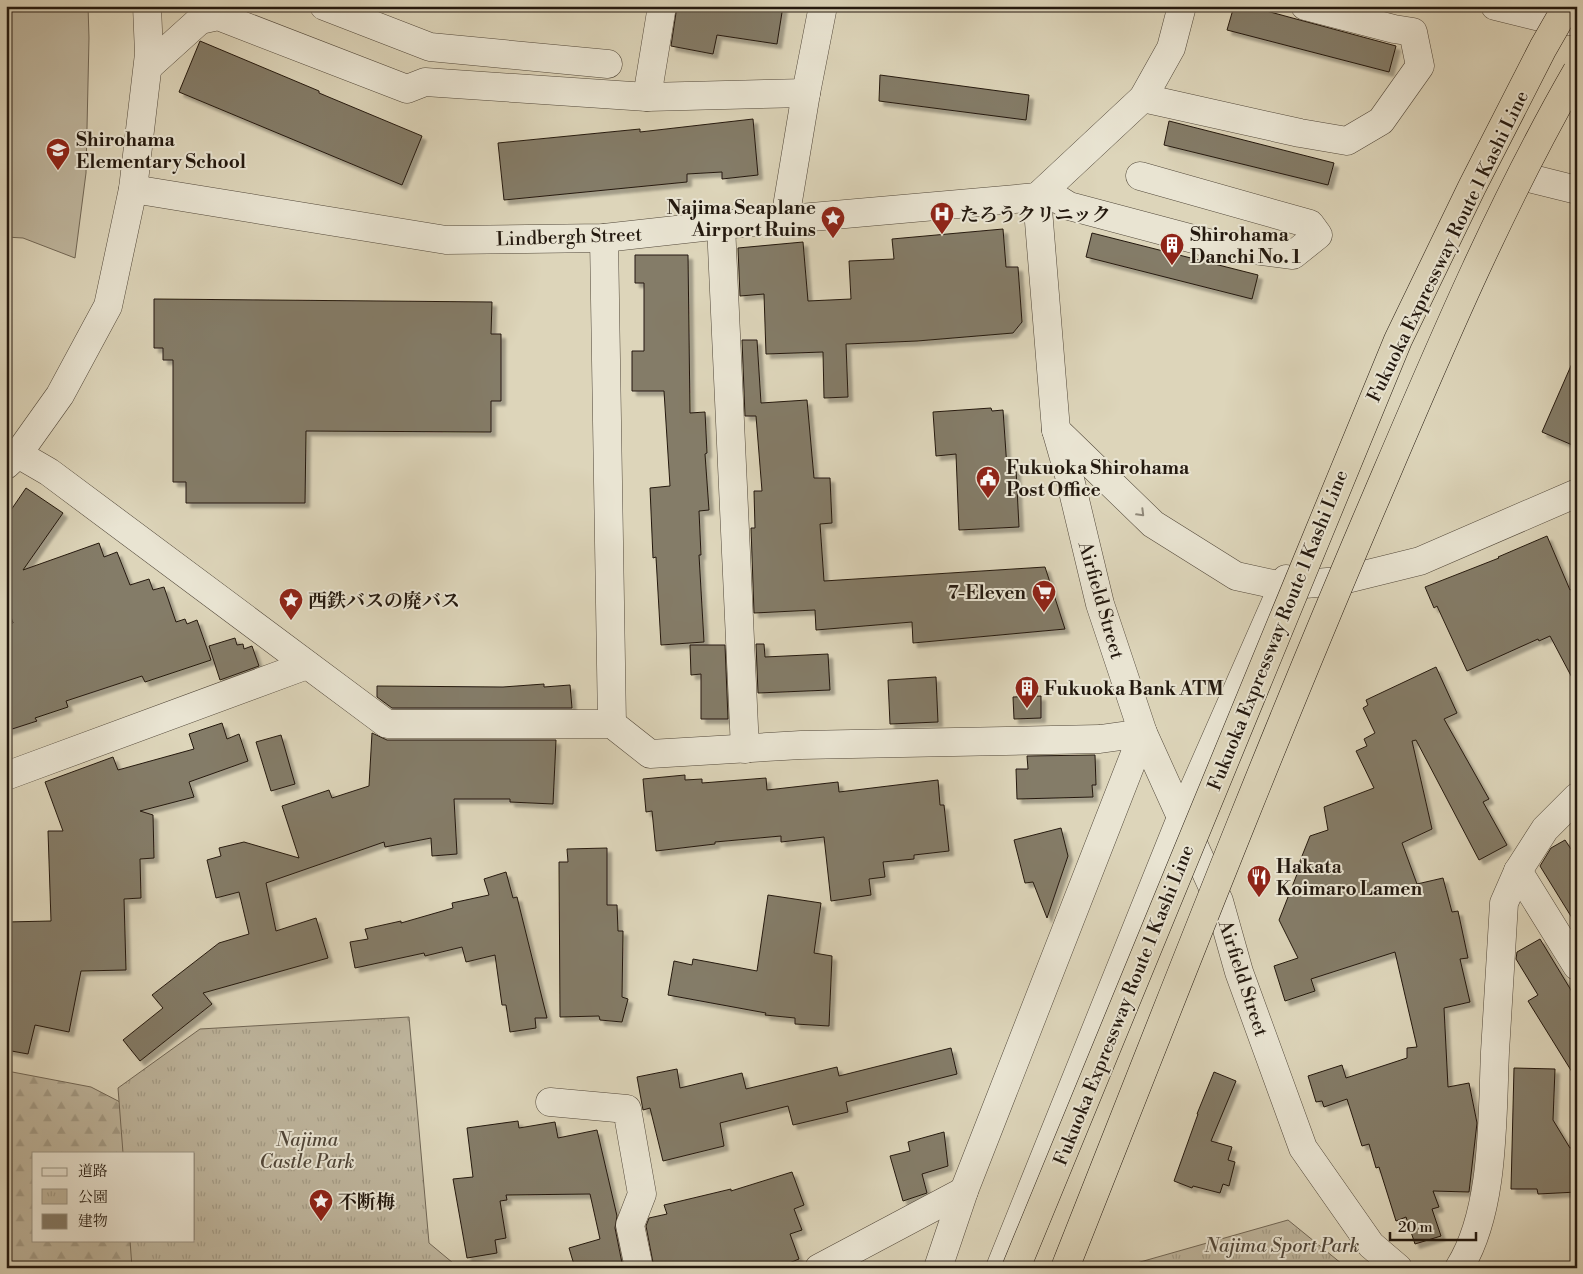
<svg xmlns="http://www.w3.org/2000/svg" width="1583" height="1274" viewBox="0 0 1583 1274" font-family="'Libre Bodoni','Noto Serif JP',serif">
  <defs>
    <pattern id="forest-firs" width="22" height="20" patternUnits="userSpaceOnUse" patternTransform="scale(1.25)"><rect width="22" height="20" fill="#beb59d"/><path d="M5 1l3.5 6h-7zM16 11l3.5 6h-7z" fill="#a39b86"/></pattern>
    <pattern id="park-tufts" width="24" height="20" patternUnits="userSpaceOnUse" patternTransform="scale(1.25)"><rect width="24" height="20" fill="#beb59d"/><path d="M3 7l-1-3M5 7V3M7 7l1-3M15 17l-1-3M17 17v-4M19 17l1-3" fill="none" stroke="#a39b86"/></pattern>
    <filter id="shadow"><feDropShadow dx="4.5" dy="4.5" stdDeviation="1" flood-color="#0004"/></filter>
  </defs>
  <rect width="100%" height="100%" fill="#ddd5ba"/>
  <filter id="stains"><feTurbulence type="fractalNoise" baseFrequency=".004" numOctaves="4"/><feColorMatrix values="0 0 0 0 .2 0 0 0 0 .09 0 0 0 0 .02 0 0 0 .5 -.17"/></filter>
  <radialGradient id="worn" r=".72"><stop offset=".6" stop-color="#630" stop-opacity="0"/><stop offset="1" stop-color="#630" stop-opacity=".3"/></radialGradient>
  <polygon fill="url(#forest-firs)" stroke="#716756" points="7,1071 91,1087 122,1103 150,1153 34,1153 34,1240 171,1240 174,1268 6,1268"/>
  <g fill="url(#park-tufts)" stroke="#716756">
    <polygon points="409,1017 429,1243 459,1268 132,1268 130,1240 194,1240 194,1153 123,1153 118,1088 200,1029"/>
    <polygon points="1288,1220 1347,1268 1119,1268"/>
  </g>
  <polygon fill="#beb59d" stroke="#716756" points="6,6 88,6 89,38 86,173 75,258 23,238 6,237"/>
  <g fill="#847b68" stroke="#24190f" filter="url(#shadow)">
    <polygon points="677,6 783,6 777,44 717,35 713,54 671,46"/>
    <polygon points="1234,6 1248,6 1396,46 1389,72 1227,30"/>
    <polygon points="200,41 319,91 319,93 422,136 402,185 179,92"/>
    <polygon points="880,75 1029,95 1026,120 879,101"/>
    <polygon points="753,119 758,175 722,179 722,172 687,174 687,182 504,200 498,143 640,129 640,132"/>
    <polygon points="1169,121 1334,163 1328,185 1164,145"/>
    <polygon points="1003,229 1006,267 1018,267 1022,322 1013,333 917,341 846,344 848,397 824,398 823,352 766,354 764,294 740,296 738,248 803,242 808,301 851,299 849,261 894,259 892,239"/>
    <polygon points="1092,233 1258,275 1252,299 1086,257"/>
    <polygon points="635,255 688,255 690,413 705,412 707,453 705,454 709,510 699,511 701,555 699,555 704,642 661,645 656,557 653,558 650,488 670,486 664,391 632,391 632,351 644,351 644,283 635,283"/>
    <polygon points="154,299 492,302 491,334 501,334 501,401 491,401 491,432 306,431 305,503 186,503 186,482 173,482 173,360 163,360 163,348 154,348"/>
    <polygon points="742,340 757,340 761,403 807,400 814,478 830,478 832,523 820,524 824,581 1045,567 1065,629 913,643 912,622 816,630 815,610 754,613 751,528 755,528 754,491 762,491 756,416 745,416"/>
    <polygon points="1577,352 1577,447 1542,432"/>
    <polygon points="991,408 992,411 1003,410 1007,468 1016,468 1019,527 959,530 956,454 936,456 933,412"/>
    <polygon points="26,488 63,513 23,570 99,543 104,557 117,552 130,585 149,579 153,590 164,587 176,622 185,619 187,624 197,620 211,660 145,682 142,676 66,701 68,707 35,718 37,721 6,731 6,625 13,623 6,601 6,511 11,510"/>
    <polygon points="1547,536 1570,590 1577,586 1577,687 1550,636 1539,641 1538,639 1467,671 1437,606 1434,608 1425,587 1499,558 1498,557"/>
    <polygon points="235,638 237,645 243,644 244,649 252,646 259,666 220,680 209,646"/>
    <polygon points="756,644 764,644 765,657 828,654 830,690 758,693"/>
    <polygon points="690,645 725,645 728,719 701,719 701,674 691,675"/>
    <polygon points="1436,667 1457,713 1444,719 1489,799 1483,802 1507,845 1479,860 1416,740 1412,741 1432,829 1402,843 1417,884 1443,878 1452,912 1458,911 1468,958 1460,959 1470,1002 1444,1008 1448,1087 1469,1083 1477,1123 1469,1192 1433,1191 1439,1207 1432,1209 1441,1236 1415,1244 1406,1217 1396,1221 1379,1167 1376,1168 1369,1144 1362,1146 1347,1099 1324,1107 1322,1101 1316,1102 1308,1076 1342,1065 1346,1078 1407,1058 1407,1048 1417,1047 1395,952 1311,979 1315,991 1285,1001 1274,966 1298,958 1279,920 1301,864 1300,861 1310,836 1328,830 1324,807 1374,788 1356,751 1367,746 1364,739 1375,733 1363,708 1368,705 1366,700"/>
    <polygon points="936,677 938,722 890,724 888,680"/>
    <polygon points="544,684 544,687 570,685 572,708 392,708 377,697 377,686 503,687"/>
    <polygon points="1041,696 1041,718 1014,719 1013,697"/>
    <polygon points="222,723 227,739 239,734 248,761 189,782 194,797 140,811 153,815 154,858 140,859 141,898 124,899 126,970 81,971 69,1032 35,1025 28,1054 6,1050 6,922 51,921 48,831 63,831 45,782 113,757 118,770 194,749 189,734"/>
    <polygon points="372,733 387,740 556,740 553,804 510,802 510,799 454,799 457,854 432,856 431,838 385,847 384,842 266,883 276,931 316,918 328,958 203,993 212,1004 140,1061 123,1040 163,1008 152,995 219,943 249,934 239,892 216,898 207,860 221,856 219,848 244,842 299,858 282,806 329,790 332,798 369,786"/>
    <polygon points="281,735 295,784 271,791 256,742"/>
    <polygon points="1095,755 1096,785 1092,785 1093,797 1017,799 1016,769 1028,769 1027,756"/>
    <polygon points="685,775 685,780 702,779 702,783 766,778 767,790 838,782 839,792 938,780 940,805 944,805 949,851 914,855 914,859 883,862 885,877 869,879 871,895 831,901 824,837 781,842 781,836 715,842 715,844 656,851 652,811 646,812 643,779"/>
    <polygon points="1061,828 1068,856 1047,918 1033,882 1025,883 1014,840"/>
    <polygon points="1565,840 1577,858 1577,926 1540,866 1551,848"/>
    <polygon points="607,848 607,905 617,905 618,931 623,931 622,997 628,999 622,1022 600,1020 599,1016 560,1017 559,862 568,862 567,849"/>
    <polygon points="506,872 513,898 517,897 547,1018 535,1018 536,1028 510,1032 506,1005 502,1005 495,955 466,962 462,947 425,956 424,953 355,968 350,942 368,939 365,929 401,921 401,923 453,908 452,903 489,895 484,879"/>
    <polygon points="768,895 821,903 814,953 832,956 829,1026 795,1024 795,1018 765,1015 766,1013 668,995 674,961 692,965 693,959 757,971"/>
    <polygon points="1540,939 1577,1000 1577,1080 1528,1001 1538,995 1516,959 1517,952"/>
    <polygon points="951,1048 957,1074 846,1102 848,1112 793,1125 788,1106 720,1123 724,1146 663,1161 650,1108 643,1110 637,1077 677,1069 680,1088 742,1073 746,1089 837,1067 839,1076"/>
    <polygon points="1514,1068 1555,1069 1553,1120 1570,1148 1577,1147 1577,1192 1538,1194 1537,1189 1511,1189"/>
    <polygon points="1214,1072 1236,1081 1211,1141 1232,1147 1228,1160 1235,1162 1229,1186 1223,1184 1220,1193 1193,1186 1192,1188 1174,1181 1198,1114 1197,1114"/>
    <polygon points="518,1121 519,1128 555,1122 558,1138 597,1130 617,1216 615,1228 623,1268 575,1268 569,1248 600,1239 590,1194 506,1195 507,1200 500,1201 506,1238 495,1240 497,1253 467,1258 453,1179 473,1177 467,1128"/>
    <polygon points="944,1132 948,1166 922,1174 927,1193 903,1201 890,1156 910,1151 908,1142"/>
    <polygon points="792,1172 804,1205 794,1209 802,1230 790,1234 799,1259 777,1268 654,1268 646,1226 649,1218 667,1214 664,1205 731,1189 731,1191"/>
  </g>
  <g fill="none" stroke-linecap="round" stroke-linejoin="round">
    <defs>
      <g id="minor">
        <polyline points="324,6 430,47 608,64"/>
        <polyline points="1495,6 1556,21 1577,21"/>
        <polyline points="148,67 200,20 218,16 407,89 425,82 647,97 806,93"/>
        <polyline points="647,97 662,6"/>
        <polyline points="1143,98 1300,133 1347,141 1381,121 1420,66 1413,32 1394,29 1305,6"/>
        <polyline points="1521,176 1577,190"/>
        <polyline points="133,189 446,240 604,238 721,225 1037,197"/>
        <polyline points="1045,191 1069,206 1216,245 1293,255 1318,235 1310,224 1140,176"/>
        <polyline points="1037,197 1056,430 1070,479 1100,604 1143,733 1219,901 1239,972 1303,1148 1371,1245 1398,1268"/>
        <polyline points="1037,197 1143,98 1171,48 1182,6"/>
        <polyline points="785,219 806,93 823,6"/>
        <polyline points="721,225 745,749"/>
        <polyline points="604,238 612,724"/>
        <polyline points="1056,430 1153,524 1236,576 1282,586 1339,581 1420,561 1577,493"/>
        <polyline points="18,454 49,472 387,724 612,724 650,754 801,745 1100,739 1143,733 964,1191 938,1268"/>
        <polyline points="6,465 18,454 60,395 108,306 133,189 149,54 147,6"/>
        <polyline points="6,776 307,665"/>
        <polyline points="1518,871 1577,966"/>
        <polyline points="550,1102 627,1109 642,1194 630,1225 639,1268"/>
        <polyline points="819,1268 964,1191"/>
        <polyline points="1000,1268 1181,818 1286,579"/>
        <path d="M1459 1268C1495 1211 1492 1118 1495 1052 1498 1002 1501 953 1504 903L1518 871 1545 829 1577 797"/>
      </g>
    </defs>
    <use href="#minor" stroke="#52483a" stroke-width="29"/>
    <use href="#minor" stroke="#e9e4d2" stroke-width="28"/>
    <defs>
      <g id="highway-bridge">
        <polyline points="1016,1268 1398,340 1472,187 1543,48 1567,6"/>
        <path d="M1065 1268C1164 1018 1261 768 1366 521 1431 369 1494 215 1577 71"/>
      </g>
    </defs>
    <use href="#highway-bridge" stroke="#24190f" stroke-width="29" stroke-linecap="butt"/>
    <use href="#highway-bridge" stroke="#ddd5ba" stroke-width="28"/>
  </g>
  <defs><path id="oneway-chevron" d="M-2-3.5L2.5 0L-2 3.5" fill="none" stroke-width="1.6" stroke-linecap="round" stroke-linejoin="round" transform="scale(1.25)"/></defs>
  <use stroke="#90897a" href="#oneway-chevron" transform="translate(1141 513) rotate(45)"/>
  <defs>
    <symbol id="school-pin" viewBox="-11 -11 22 30"><path d="M0 17L-7.5 6A9.5 9.5 0 1 1 7.5 6Z" fill="#8f2418" stroke="#e9e4d2"/><path d="M0-5L7-2L0 1L-7-2ZM-4 1L0 2.5L4 1V4Q0 6-4 4Z" fill="#fff"/></symbol>
    <symbol id="hospital-pin" viewBox="-11 -11 22 30"><path d="M0 17L-7.5 6A9.5 9.5 0 1 1 7.5 6Z" fill="#8f2418" stroke="#e9e4d2"/><path d="M-5-5h3v3.5h4V-5h3V5h-3V1.5h-4V5h-3Z" fill="#fff"/></symbol>
    <symbol id="sight-pin" viewBox="-11 -11 22 30"><path d="M0 17L-7.5 6A9.5 9.5 0 1 1 7.5 6Z" fill="#8f2418" stroke="#e9e4d2"/><path d="M0-6L1.8-2.2L6-1.7L2.9 1.2L3.7 5.4L0 3.3L-3.7 5.4L-2.9 1.2L-6-1.7L-1.8-2.2Z" fill="#fff"/></symbol>
    <symbol id="building-pin" viewBox="-11 -11 22 30"><path d="M0 17L-7.5 6A9.5 9.5 0 1 1 7.5 6Z" fill="#8f2418" stroke="#e9e4d2"/><path d="M-4-6H4V6H1V3H-1V6H-4ZM-2.5-4.3h1.7v1.8h-1.7ZM.8-4.3h1.7v1.8H.8ZM-2.5-1h1.7V.8h-1.7ZM.8-1h1.7V.8H.8Z" fill="#fff"/></symbol>
    <symbol id="civic-pin" viewBox="-11 -11 22 30"><path d="M0 17L-7.5 6A9.5 9.5 0 1 1 7.5 6Z" fill="#8f2418" stroke="#e9e4d2"/><path d="M-.6-6.5H3V-4.5H.6V-3L4-1V1h2V6H-6V1h2V-1L-.6-3ZM-1.2 2.5V6h2.4V2.5Z" fill="#fff"/></symbol>
    <symbol id="supermarket-pin" viewBox="-11 -11 22 30"><path d="M0 17L-7.5 6A9.5 9.5 0 1 1 7.5 6Z" fill="#8f2418" stroke="#e9e4d2"/><path d="M-6-5.5h2.5l.6 2H6L4.5 2H-2.5L-4.4-4H-6ZM-1.5 3.2a1.3 1.3 0 1 0 .1 0ZM3 3.2a1.3 1.3 0 1 0 .1 0Z" fill="#fff"/></symbol>
    <symbol id="restaurant-pin" viewBox="-11 -11 22 30"><path d="M0 17L-7.5 6A9.5 9.5 0 1 1 7.5 6Z" fill="#8f2418" stroke="#e9e4d2"/><path d="M-5-6h1v4h1v-4h1v4h1v-4h1v5L-1.5 .5V6h-2V.5L-5-1ZM5-6V6H3V1.5H1.5Q1.5-4 5-6Z" fill="#fff"/></symbol>
  </defs>
  <g fill-rule="evenodd">
    <use href="#school-pin" x="44" y="136" width="28" height="38"/>
    <use href="#hospital-pin" x="928" y="200" width="28" height="38"/>
    <use href="#sight-pin" x="819" y="204" width="28" height="38"/>
    <use href="#building-pin" x="1158" y="231" width="28" height="38"/>
    <use href="#civic-pin" x="974" y="464" width="28" height="38"/>
    <use href="#supermarket-pin" x="1030" y="578" width="28" height="38"/>
    <use href="#sight-pin" x="277" y="586" width="28" height="38"/>
    <use href="#building-pin" x="1013" y="674" width="28" height="38"/>
    <use href="#restaurant-pin" x="1245" y="863" width="28" height="38"/>
    <use href="#sight-pin" x="307" y="1187" width="28" height="38"/>
  </g>
  <g text-anchor="middle" stroke-width="4" stroke-linejoin="round" paint-order="stroke">
    <g font-size="19" font-weight="bold" fill="#24190f" stroke="#e9e4d2" text-anchor="start">
      <text x="76" y="146">Shirohama<tspan x="76" dy="22">Elementary School</tspan></text>
      <text x="816" y="214" text-anchor="end">Najima Seaplane<tspan x="816" dy="22">Airport Ruins</tspan></text>
      <text x="960" y="221">たろうクリニック</text>
      <text x="1190" y="241">Shirohama<tspan x="1190" dy="22">Danchi No. 1</tspan></text>
      <text x="1006" y="474">Fukuoka Shirohama<tspan x="1006" dy="22">Post Office</tspan></text>
      <text x="1026" y="599" text-anchor="end">7-Eleven</text>
      <text x="308" y="607">西鉄バスの廃バス</text>
      <text x="1044" y="695">Fukuoka Bank ATM</text>
      <text x="1276" y="873">Hakata<tspan x="1276" dy="22">Koimaro Lamen</tspan></text>
      <text x="338" y="1208">不断梅</text>
    </g>
    <g font-size="19" fill="#24190f" stroke="#e9e4d2">
      <text transform="translate(569 236) rotate(-2)" y="7">Lindbergh Street</text>
      <text transform="translate(1447 246) rotate(-64)" y="7">Fukuoka Expressway Route 1 Kashi Line</text>
      <text transform="translate(1102 600) rotate(74)" y="7">Airfield Street</text>
      <text transform="translate(1277 630) rotate(-68)" y="7">Fukuoka Expressway Route 1 Kashi Line</text>
      <text transform="translate(1244 978) rotate(72)" y="7">Airfield Street</text>
      <text transform="translate(1123 1005) rotate(-68)" y="7">Fukuoka Expressway Route 1 Kashi Line</text>
    </g>
    <g font-size="19" font-style="italic" fill="#52483a" stroke="#e9e4d2">
      <text x="307" y="1146">Najima<tspan x="307" dy="22">Castle Park</tspan></text>
      <text x="1282" y="1252">Najima Sport Park</text>
    </g>
  </g>
  <rect width="1583" height="1274" fill="none" stroke="#ddd5ba" stroke-width="25"/>
  <rect x="8" y="8" width="1568" height="1259" fill="none" stroke="#24190f" stroke-width="2.5"/>
  <rect x="12" y="12" width="1558" height="1249" fill="none" stroke="#24190f"/>
  <rect x="32" y="1152" width="162" height="90" fill="#e9e4d2" stroke="#9a9384"/>
  <rect x="42" y="1168" width="25" height="8" fill="#e9e4d2" stroke="#9a9384"/>
  <text x="78" y="1176" font-size="15" fill="#24190f">道路</text>
  <rect x="42" y="1189" width="25" height="15" fill="url(#park-tufts)" stroke="#9a9384"/>
  <text x="78" y="1202" font-size="15" fill="#24190f">公園</text>
  <rect x="42" y="1214" width="25" height="15" fill="#847b68" stroke="#9a9384"/>
  <text x="78" y="1226" font-size="15" fill="#24190f">建物</text>
  <path d="M1390 1232v8h86v-8" fill="none" stroke="#24190f" stroke-width="2.5"/>
  <text x="1398" y="1232" font-size="15" fill="#24190f" stroke="#e9e4d2" stroke-width="4" paint-order="stroke">20 m</text>
  <rect width="100%" height="100%" filter="url(#stains)"/>
  <rect width="100%" height="100%" fill="url(#worn)"/>
</svg>
